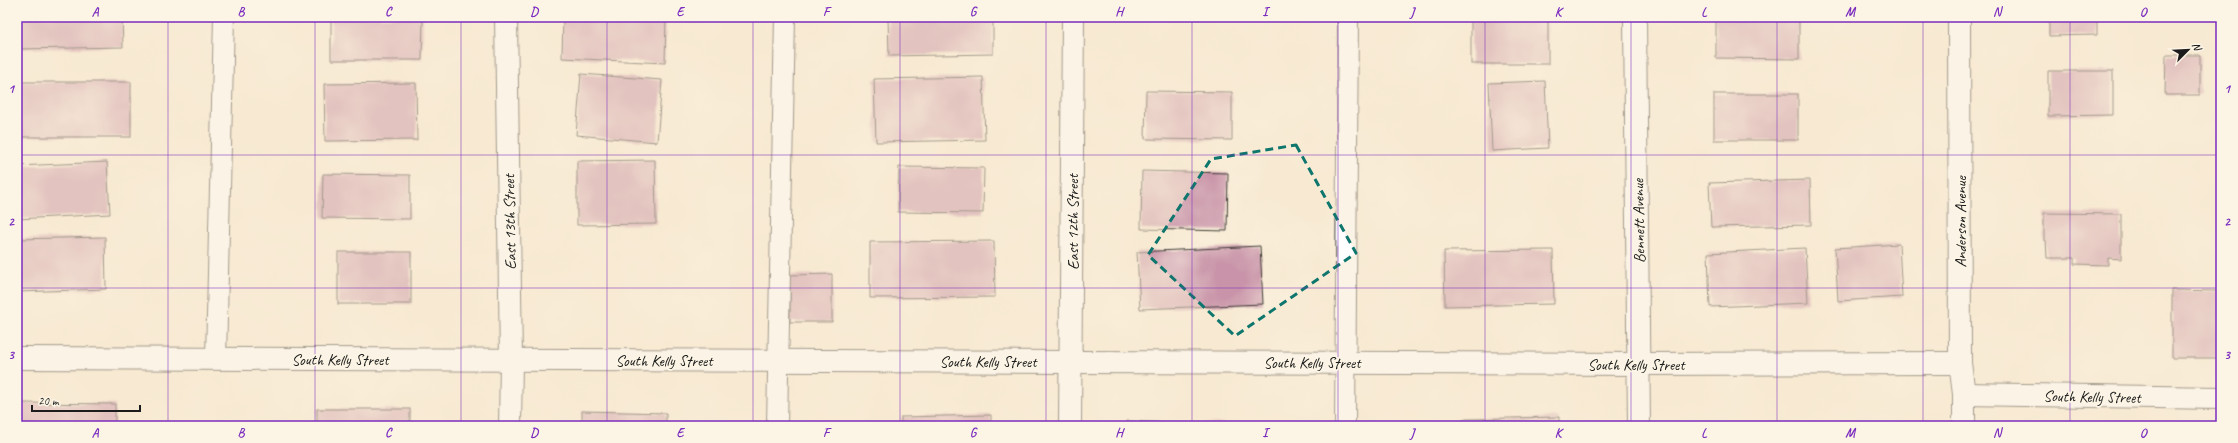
<svg xmlns="http://www.w3.org/2000/svg" width="2238" height="443" viewBox="0 0 2238 443" font-family="Caveat,sans-serif">
  <rect width="100%" height="100%" fill="#fcf5e5"/>
  <filter id="ink" filterUnits="userSpaceOnUse"><feTurbulence type="fractalNoise" baseFrequency=".025" numOctaves="2"/><feDisplacementMap in="SourceGraphic" scale="8" xChannelSelector="R" yChannelSelector="G"/><feConvolveMatrix kernelMatrix="1 2 1 2 8 2 1 2 1" color-interpolation-filters="sRGB"/></filter>
  <filter id="wash" filterUnits="userSpaceOnUse"><feTurbulence type="fractalNoise" baseFrequency=".012" numOctaves="4" result="noise"/><feDisplacementMap in="SourceGraphic" scale="16" xChannelSelector="R" yChannelSelector="G"/><feGaussianBlur stdDeviation="0.9" result="paint"/><feColorMatrix in="noise" values="0 0 0 0 0 0 0 0 0 0 0 0 0 0 0 0 0 1.4 0 .05"/><feComposite in="paint" operator="in"/></filter>
  <g filter="url(#wash)">
    <rect width="100%" height="100%" fill="#f7e9d2"/>
    <g id="blocks">
      <g fill="#c994a9">
        <polygon points="18,17 122,17 123,47 18,49"/>
        <polygon points="331,17 423,17 422,60 331,60"/>
        <polygon points="563,17 666,17 665,63 562,58"/>
        <polygon points="888,17 993,17 993,54 889,56"/>
        <rect x="1471" y="17" width="77" height="47"/>
        <polygon points="1716,17 1799,17 1799,59 1716,58"/>
        <polygon points="2049,17 2097,17 2097,35 2049,36"/>
        <polygon points="2166,55 2200,55 2200,95 2165,95"/>
        <polygon points="2048,71 2113,71 2113,115 2048,116"/>
        <polygon points="581,74 662,80 657,142 576,135"/>
        <polygon points="983,77 985,140 876,142 874,79"/>
        <polygon points="1545,81 1548,148 1492,151 1489,83"/>
        <rect x="17" y="82" width="114" height="55"/>
        <polygon points="416,83 417,140 325,141 324,84"/>
        <polygon points="1146,91 1232,92 1232,140 1145,139"/>
        <rect x="1714" y="94" width="84" height="46"/>
        <polygon points="655,160 656,224 577,225 577,161"/>
        <polygon points="107,162 110,214 17,219 17,166"/>
        <polygon points="899,167 984,168 983,213 898,212"/>
        <polygon points="1142,171 1228,173 1227,231 1141,229"/>
        <polygon points="323,174 410,175 410,219 322,218"/>
        <polygon points="1810,180 1811,225 1711,227 1709,183"/>
        <polygon points="2044,213 2121,214 2121,259 2108,258 2108,265 2074,264 2074,258 2047,258 2046,240 2044,240"/>
        <polygon points="105,237 106,289 17,292 17,239"/>
        <polygon points="994,241 995,297 870,298 870,242"/>
        <polygon points="1899,244 1902,297 1838,301 1835,248"/>
        <polygon points="1260,246 1263,304 1140,309 1137,252"/>
        <polygon points="1805,248 1808,303 1710,307 1708,253"/>
        <polygon points="1553,250 1554,304 1445,306 1444,251"/>
        <rect x="338" y="252" width="73" height="52"/>
        <polygon points="832,274 832,322 790,322 790,275"/>
        <polygon points="2172,290 2221,291 2221,358 2172,358"/>
        <polygon points="22,403 115,404 115,426 22,426"/>
        <rect x="317" y="409" width="93" height="17"/>
        <polygon points="582,411 666,413 666,426 582,426"/>
        <polygon points="991,415 991,426 901,426 901,417"/>
        <polygon points="1559,417 1559,426 1464,426 1463,419"/>
        <polygon points="1127,421 1180,423 1180,426 1127,426"/>
        <polygon points="1243,423 1243,426 1192,426 1192,424"/>
      </g>
    </g>
  </g>
  <g filter="url(#ink)">
    <use href="#blocks" fill-opacity="0" stroke="#3d3b37" stroke-width="1"/>
    <g fill="none" stroke-linecap="round" stroke-linejoin="round">
      <defs>
        <g id="lane">
          <polyline points="216,359 224,17"/>
          <polyline points="777,426 785,17"/>
          <polyline points="1345,426 1348,17"/>
        </g>
        <g id="street">
          <polyline points="506,17 511,360 510,426"/>
          <polyline points="1635,17 1639,426"/>
          <polyline points="1959,17 1960,363 1964,394 1964,426"/>
          <polyline points="17,358 1640,364 1960,363"/>
          <polyline points="1964,394 2221,398"/>
          <polyline points="1070,426 1073,17"/>
        </g>
      </defs>
      <use href="#lane" stroke="#3d3b37" stroke-width="22"/>
      <use href="#street" stroke="#3d3b37" stroke-width="24"/>
      <use href="#lane" stroke="#fff" stroke-width="20"/>
      <use href="#street" stroke="#fff" stroke-width="22"/>
    </g>
  </g>
  <path d="M0 0H2238V443H0ZM1296 145 1356 253 1235 336 1148 255 1211 159Z" fill="#f7e9d2" fill-opacity=".55" fill-rule="evenodd"/>
  <path fill="none" stroke="#0f766e" stroke-width="3" stroke-dasharray="8 5" stroke-linejoin="round" d="M1296 145 1356 253 1235 336 1148 255 1211 159Z"/>
  <path fill="none" stroke="#7b2cbf" stroke-width="1" stroke-opacity="0.55" d="M168 17V426M315 17V426M461 17V426M607 17V426M753 17V426M900 17V426M1046 17V426M1192 17V426M1338 17V426M1485 17V426M1631 17V426M1777 17V426M1923 17V426M2070 17V426M17 155H2221M17 288H2221"/>
  <g text-anchor="middle" stroke-width="3.5" stroke-linejoin="round" paint-order="stroke">
    <g font-size="16" fill="#1c1c1c" stroke="#fcf5e5">
      <text transform="translate(1638 221) rotate(-91)" y="6">Bennett Avenue</text>
      <text transform="translate(509 222) rotate(-91)" y="6">East 13th Street</text>
      <text transform="translate(1072 222) rotate(-90)" y="6">East 12th Street</text>
      <text transform="translate(1960 222) rotate(-90)" y="6">Anderson Avenue</text>
      <text x="340" y="365">South Kelly Street</text>
      <text x="664" y="366">South Kelly Street</text>
      <text x="988" y="367">South Kelly Street</text>
      <text x="1312" y="368">South Kelly Street</text>
      <text x="1636" y="370">South Kelly Street</text>
      <text transform="translate(2092 396) rotate(1)" y="6">South Kelly Street</text>
    </g>
  </g>
  <rect width="2238" height="443" fill="none" stroke="#fcf5e5" stroke-width="44"/>
  <g transform="translate(2188 50) rotate(66)" stroke="#fcf5e5" stroke-width="3" paint-order="stroke">
  <path d="M0-3L7 15L0 10L-7 15Z" fill="#1c1c1c"/>
  <text y="-6" font-size="11" font-weight="bold" text-anchor="middle" fill="#1c1c1c">N</text>
  </g>
  <path d="M32 405v6h108v-6" fill="none" stroke="#1c1c1c" stroke-width="2"/>
  <text x="38" y="405" font-size="12" fill="#1c1c1c" stroke="#fcf5e5" stroke-width="3" paint-order="stroke">20 m</text>
  <rect x="22" y="22" width="2194" height="399" fill="none" stroke="#7b2cbf" stroke-width="1.5"/>
  <g font-size="13" text-anchor="middle" font-weight="bold" fill="#7b2cbf">
    <text x="95" y="16">A</text>
    <text x="241" y="16">B</text>
    <text x="388" y="16">C</text>
    <text x="534" y="16">D</text>
    <text x="680" y="16">E</text>
    <text x="826" y="16">F</text>
    <text x="973" y="16">G</text>
    <text x="1119" y="16">H</text>
    <text x="1265" y="16">I</text>
    <text x="1412" y="16">J</text>
    <text x="1558" y="16">K</text>
    <text x="1704" y="16">L</text>
    <text x="1850" y="16">M</text>
    <text x="1997" y="16">N</text>
    <text x="2143" y="16">O</text>
    <text x="11" y="93">1</text>
    <text x="2227" y="93">1</text>
    <text x="11" y="226">2</text>
    <text x="2227" y="226">2</text>
    <text x="11" y="359">3</text>
    <text x="2227" y="359">3</text>
    <text x="95" y="437">A</text>
    <text x="241" y="437">B</text>
    <text x="388" y="437">C</text>
    <text x="534" y="437">D</text>
    <text x="680" y="437">E</text>
    <text x="826" y="437">F</text>
    <text x="973" y="437">G</text>
    <text x="1119" y="437">H</text>
    <text x="1265" y="437">I</text>
    <text x="1412" y="437">J</text>
    <text x="1558" y="437">K</text>
    <text x="1704" y="437">L</text>
    <text x="1850" y="437">M</text>
    <text x="1997" y="437">N</text>
    <text x="2143" y="437">O</text>
  </g>
</svg>
